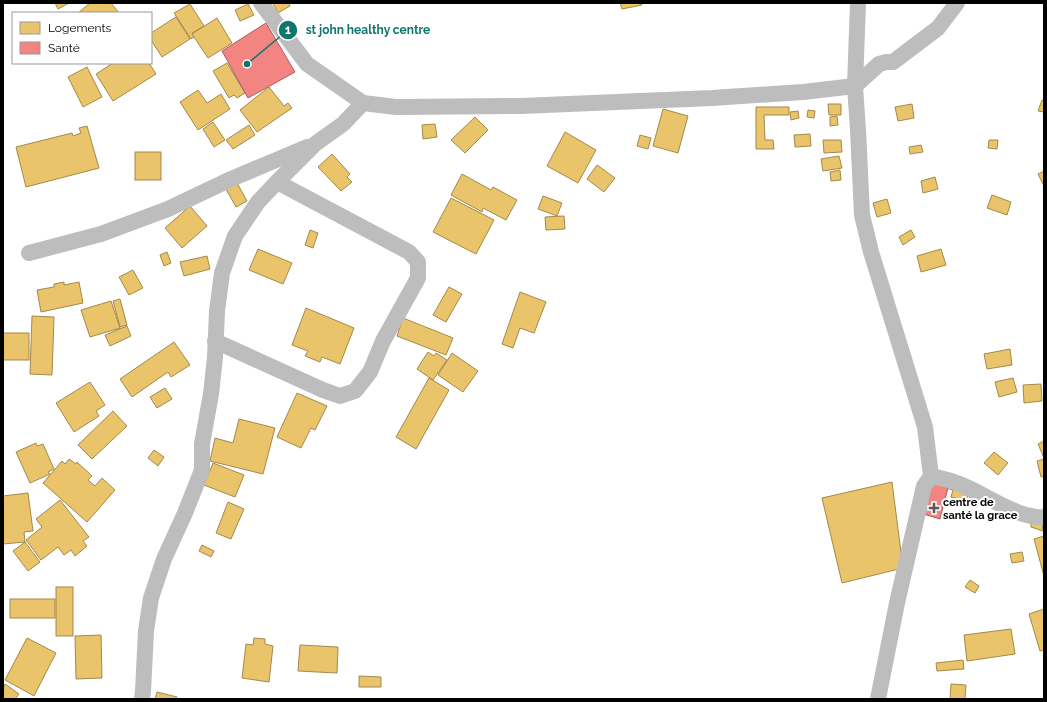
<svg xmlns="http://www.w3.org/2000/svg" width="1047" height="702" viewBox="0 0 1047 702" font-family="Raleway,sans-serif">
  <rect width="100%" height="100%" fill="#fff"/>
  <g fill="#e9c46a" stroke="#a3894a">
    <polygon points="55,3 69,3 58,9"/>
    <polygon points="90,3 111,3 119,13 78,13"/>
    <polygon points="273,3 289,3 290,6 278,13"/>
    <polygon points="620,3 641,3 642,5 622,9"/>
    <polygon points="190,4 204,26 192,33 194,37 191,39 174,13"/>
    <polygon points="248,4 254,15 240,21 235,10"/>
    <polygon points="176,17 190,39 162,57 151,40 151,33"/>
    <polygon points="217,18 232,43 208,58 192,34"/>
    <polygon points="113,63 149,63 156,74 113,101 96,74"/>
    <polygon points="227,63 245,93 237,98 234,95 229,98 213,71"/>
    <polygon points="87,67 102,97 83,107 68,77"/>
    <polygon points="269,87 284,106 288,103 292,108 257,132 240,110"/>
    <polygon points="198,90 207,103 221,94 230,109 198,130 180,102"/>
    <polygon points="1042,100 1044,101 1044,112 1038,111"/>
    <polygon points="828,104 841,104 841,115 829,115"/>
    <polygon points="912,104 914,118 898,121 895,107"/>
    <polygon points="756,107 789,107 789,115 764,115 765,140 773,140 774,149 756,149"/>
    <polygon points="663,109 688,116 678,153 653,146"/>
    <polygon points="808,110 815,111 814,118 807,117"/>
    <polygon points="798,111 799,118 791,120 790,112"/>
    <polygon points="837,116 838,125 830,126 830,117"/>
    <polygon points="475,117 488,130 465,153 451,140"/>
    <polygon points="213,122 225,140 214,147 203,129"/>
    <polygon points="435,124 437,137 423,139 422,125"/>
    <polygon points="249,125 255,135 233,149 226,140"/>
    <polygon points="87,126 99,168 26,187 16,147 72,133 73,136 81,133 79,128"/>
    <polygon points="565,132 596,150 578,183 547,166"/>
    <polygon points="810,134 811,146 795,147 794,135"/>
    <polygon points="640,135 651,138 648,149 637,146"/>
    <polygon points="823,140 841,140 842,152 824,153"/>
    <polygon points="989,140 998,140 997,149 988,148"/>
    <polygon points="921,145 923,152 910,154 909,147"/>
    <rect x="135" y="152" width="26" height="28"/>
    <polygon points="332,154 350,174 347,177 352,182 341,191 318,167"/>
    <polygon points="839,156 842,168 823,171 821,159"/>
    <polygon points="597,165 615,178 604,192 587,179"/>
    <polygon points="840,170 841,180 831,181 830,172"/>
    <polygon points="1044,171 1044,186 1038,174"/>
    <polygon points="462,174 491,190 493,187 517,200 506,220 483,208 482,212 451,195"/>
    <polygon points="935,177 938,189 923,193 921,181"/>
    <polygon points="237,183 247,201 236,207 226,189"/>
    <polygon points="992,195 1011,202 1007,215 987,208"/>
    <polygon points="543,196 562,203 557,216 538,209"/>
    <polygon points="451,198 494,220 476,254 433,232"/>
    <polygon points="887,199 891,213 877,217 873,203"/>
    <polygon points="190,206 207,226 182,248 165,228"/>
    <polygon points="564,216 565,229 546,230 545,217"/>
    <polygon points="310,230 318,233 313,248 305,245"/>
    <polygon points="911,230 915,237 903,245 899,237"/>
    <polygon points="258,249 292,263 283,284 249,270"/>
    <polygon points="941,249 946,265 921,272 917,256"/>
    <polygon points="167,252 171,263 164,266 160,255"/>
    <polygon points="207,256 210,269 184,276 180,262"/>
    <polygon points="133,270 143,288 129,295 119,277"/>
    <polygon points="64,282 64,285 79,282 83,303 41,312 37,290 54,287 54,284"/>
    <polygon points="449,287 462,294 446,322 433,315"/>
    <polygon points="520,292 546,302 534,333 520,328 513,348 502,344"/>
    <polygon points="120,299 127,325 120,327 113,301"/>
    <polygon points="111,301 120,328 90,337 81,310"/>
    <polygon points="306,308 354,328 340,364 322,357 320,362 305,356 308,351 292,345"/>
    <polygon points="32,316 54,317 52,375 30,374"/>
    <polygon points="403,318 453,338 446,355 397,336"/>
    <polygon points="127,326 131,336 110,346 105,335"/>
    <rect x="3" y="333" width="26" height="27"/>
    <polygon points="174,342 190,365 171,377 168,372 132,397 120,379"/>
    <polygon points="1010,349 1012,365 987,369 984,354"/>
    <polygon points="428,352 434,356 436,353 447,360 433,380 417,369"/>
    <polygon points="452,353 478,371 463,392 438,375"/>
    <polygon points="429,378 449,390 416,449 396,437"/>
    <polygon points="1013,378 1017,392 999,397 995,382"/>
    <polygon points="90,382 105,405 96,411 99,416 74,432 56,403"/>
    <polygon points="1041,384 1042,401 1024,403 1023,385"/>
    <polygon points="165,388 172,399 157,408 150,397"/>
    <polygon points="297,393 327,406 315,430 311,428 301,448 277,437"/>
    <polygon points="113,411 127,426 92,459 78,445"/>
    <polygon points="239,419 275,428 263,474 210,461 215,438 233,443"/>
    <polygon points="1044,441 1044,458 1038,444"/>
    <polygon points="36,443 37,446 43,444 54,469 48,472 50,474 30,483 16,452"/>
    <polygon points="154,450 164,457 158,466 148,458"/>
    <polygon points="994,452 1008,463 998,475 984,463"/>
    <polygon points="69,459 76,464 77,462 92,476 88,480 95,486 102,478 115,490 87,522 43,483 62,461 65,464"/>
    <polygon points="1044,459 1044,476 1041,477 1037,461"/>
    <polygon points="213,463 244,475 235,497 204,485"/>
    <polygon points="892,482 903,568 842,583 822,498"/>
    <polygon points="951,483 970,489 966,501 951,497 953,490 949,489"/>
    <polygon points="972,490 982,493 977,507 967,504"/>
    <polygon points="28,493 33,531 24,532 25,542 3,544 3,496"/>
    <polygon points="60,500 89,537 83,541 87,546 75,556 71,550 64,555 58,547 41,560 26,540 42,527 36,519"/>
    <polygon points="228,502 244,509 231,539 216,533"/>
    <polygon points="1030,508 1040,511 1043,531 1031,527"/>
    <polygon points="1044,536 1044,576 1034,539"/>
    <polygon points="25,542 40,562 28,571 13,551"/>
    <polygon points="202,545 214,551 211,557 199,551"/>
    <polygon points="1022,552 1024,561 1012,563 1010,554"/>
    <polygon points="970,580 979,586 975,593 965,587"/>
    <rect x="56" y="587" width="17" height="49"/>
    <rect x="10" y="599" width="45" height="19"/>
    <polygon points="1044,609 1044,650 1040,651 1029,614"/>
    <polygon points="1011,629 1015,654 967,661 964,635"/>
    <polygon points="101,635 102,678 76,679 75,636"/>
    <polygon points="27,638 56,653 34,696 5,680"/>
    <polygon points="254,638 265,639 265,644 273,646 269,682 242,678 246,644 253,645"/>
    <polygon points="300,645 338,647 337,673 298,671"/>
    <polygon points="963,660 964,669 937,671 936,663"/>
    <polygon points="359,676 381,677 381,687 359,687"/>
    <polygon points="5,684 19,694 15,699 3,699 3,688"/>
    <polygon points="951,684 966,685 965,699 950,699"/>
    <polygon points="157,692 177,697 176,699 155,699"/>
  </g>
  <g fill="#f28482" stroke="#a95c5b">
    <polygon points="266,23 295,72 248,98 222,51"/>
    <polygon points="931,475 950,480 940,519 920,513"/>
  </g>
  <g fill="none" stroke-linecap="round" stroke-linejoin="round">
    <g stroke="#bdbdbd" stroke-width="16">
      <polyline points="261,3 307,64 363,103 396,107 521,106 712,98 803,92 855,86 879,64 886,62 893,62 938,28 957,3"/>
      <polyline points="858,3 855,86 858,130 862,215 871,252 925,427 931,476 924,486 897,603 878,699"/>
      <polyline points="29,253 101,234 168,209 231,179 307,147"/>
      <polyline points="215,341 323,390 340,396 355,391 370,372 383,341 418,278 418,262 409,252 277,182"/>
      <path d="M931 476C942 478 954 481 964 486 986 495 1021 520 1044 517"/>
      <polyline points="142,699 143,691 146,631 151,598 164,559 185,513 202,470 202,444 211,394 215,357 217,311 222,273 235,236 258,202 277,182 315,144 343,124 363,103"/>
    </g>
  </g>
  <path fill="#595959" stroke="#fff" stroke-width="1.5" d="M932 502h4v4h4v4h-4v4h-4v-4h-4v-4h4z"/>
  <g text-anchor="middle" stroke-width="4" stroke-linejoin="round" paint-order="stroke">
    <g font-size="11" font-weight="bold" fill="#000" stroke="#fff" text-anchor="start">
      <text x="943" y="506">centre de<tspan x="943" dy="13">santé la grace</tspan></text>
    </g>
  </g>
  <path fill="none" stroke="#0f766e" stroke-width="1.5" d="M247 64L288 30"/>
  <g fill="#0f766e" stroke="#fff" stroke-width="1.5">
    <circle cx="247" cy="64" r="4"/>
    <circle cx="288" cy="30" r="10"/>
  </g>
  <g font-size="12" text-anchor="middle" font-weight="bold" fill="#fff">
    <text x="288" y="34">1</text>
  </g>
  <g font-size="12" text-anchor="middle" font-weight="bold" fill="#0f766e" stroke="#fff" stroke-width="4" stroke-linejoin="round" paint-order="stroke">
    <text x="368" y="34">st john healthy centre</text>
  </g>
  <rect width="1047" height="702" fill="none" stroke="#000000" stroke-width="8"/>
  <rect x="12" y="12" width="140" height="52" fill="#ffffff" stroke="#999999"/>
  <rect x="20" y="22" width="20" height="12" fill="#e9c46a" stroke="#999999"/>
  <text x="48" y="32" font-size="12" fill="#000000">Logements</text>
  <rect x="20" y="42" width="20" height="12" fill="#f28482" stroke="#999999"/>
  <text x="48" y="52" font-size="12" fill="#000000">Santé</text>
</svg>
